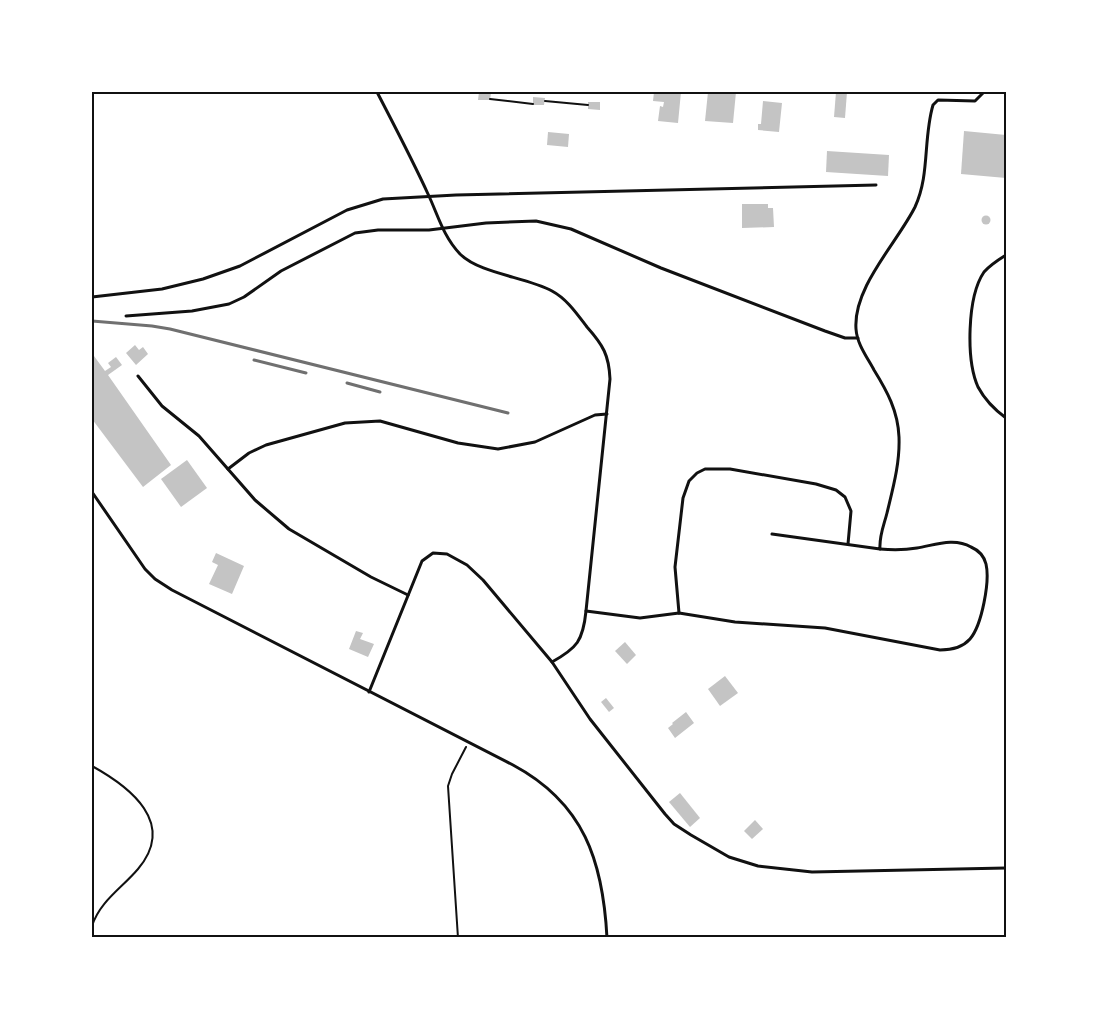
<svg xmlns="http://www.w3.org/2000/svg" width="1098" height="1029" viewBox="0 0 1098 1029" font-family="'DejaVu Sans',sans-serif">
  <rect width="100%" height="100%" fill="#fff"/>
  <g fill="#c4c4c4">
    <polygon points="479,92 491,93 490,100 478,100"/>
    <polygon points="654,92 681,92 678,123 658,121 660,106 663,107 664,102 653,101"/>
    <polygon points="708,92 736,92 733,123 705,121"/>
    <polygon points="836,92 847,92 845,118 834,117"/>
    <polygon points="533,97 545,98 544,105 533,105"/>
    <polygon points="763,101 782,103 779,132 758,130 758,124 761,124"/>
    <polygon points="588,102 600,102 600,110 588,109"/>
    <polygon points="964,131 1006,135 1006,178 961,174"/>
    <polygon points="548,132 569,134 568,147 547,145"/>
    <polygon points="827,151 889,155 888,176 826,172"/>
    <polygon points="742,204 768,204 768,208 773,208 774,227 742,228"/>
    <circle cx="986" cy="220" r="4.5"/>
    <polygon points="135,345 139,350 143,347 148,354 136,365 126,353"/>
    <polygon points="94,356 105,371 111,367 108,363 116,357 122,365 108,375 171,465 143,487 92,419 92,358"/>
    <polygon points="187,460 207,488 181,507 161,479"/>
    <polygon points="216,553 244,566 232,594 209,584 218,565 212,562"/>
    <polygon points="356,631 363,633 360,639 374,644 368,657 349,649"/>
    <polygon points="625,642 636,655 627,664 615,651"/>
    <polygon points="725,676 738,693 720,706 708,689"/>
    <polygon points="606,698 614,708 609,712 601,702"/>
    <polygon points="686,712 694,723 675,738 668,728 673,724 672,723"/>
    <polygon points="680,793 700,818 690,827 669,802"/>
    <polygon points="755,820 763,829 752,839 744,831"/>
  </g>
  <g fill="none" stroke-linecap="round" stroke-linejoin="round">
    <g stroke="#111" stroke-width="2">
      <polyline points="490,99 533,104"/>
      <polyline points="545,101 588,105"/>
      <path d="M92 766C130 787 177 823 138 869 122 888 100 901 92 926"/>
      <polyline points="458,938 448,786 452,774 466,747"/>
    </g>
    <g stroke="#111" stroke-width="3">
      <path d="M377 92C394 125 412 159 428 194 438 215 443 236 460 254 480 274 527 277 552 291 567 299 577 314 587 327 603 345 609 355 610 379L586 611"/>
      <path d="M1006 255C998 260 990 265 984 272 967 297 966 360 978 387 985 400 995 410 1006 418"/>
      <polyline points="92,297 162,289 203,279 240,266 347,210 383,199 456,195 876,185"/>
      <polyline points="126,316 192,311 229,304 244,297 281,271 355,233 378,230 429,230 486,223 536,221 571,229 661,268 825,331 845,338 858,338"/>
      <polyline points="138,376 162,406 199,436 255,500 289,529 371,577 408,595"/>
      <polyline points="228,469 249,453 266,445 345,423 380,421 458,443 498,449 535,442 595,415 607,414"/>
      <path d="M92 492 145 569 155 579 172 590 513 765C584 803 603 861 607 938"/>
      <path d="M772 534 880 549C879 536 884 525 887 513 893 488 900 463 899 437 898 411 887 391 874 370 867 357 857 344 856 329 853 287 897 243 915 207 930 175 923 139 933 105L938 100 975 101 984 92"/>
      <polyline points="679,613 675,567 683,498 689,481 697,473 705,469 730,469 816,484 836,490 845,497 851,511 848,544"/>
      <path d="M552 662C577 648 583 641 586 611L640 618 679 613 735 622 825 628 940 650C951 650 962 648 970 639 982 625 990 581 986 564 984 556 978 550 971 547 954 537 935 545 917 548 905 550 892 550 880 549"/>
      <polyline points="369,692 422,561 433,553 447,554 467,565 483,580 552,662 590,719 665,814 674,824 691,835 729,857 758,866 812,872 1006,868"/>
    </g>
    <g stroke="#707070" stroke-width="3">
      <polyline points="92,321 152,326 170,329 508,413"/>
      <polyline points="254,360 306,373"/>
      <polyline points="347,383 380,392"/>
    </g>
  </g>
  <rect width="1098" height="1029" fill="none" stroke="#ffffff" stroke-width="186"/>
  <rect x="93" y="93" width="912" height="843" fill="none" stroke="#111" stroke-width="2"/>
</svg>
